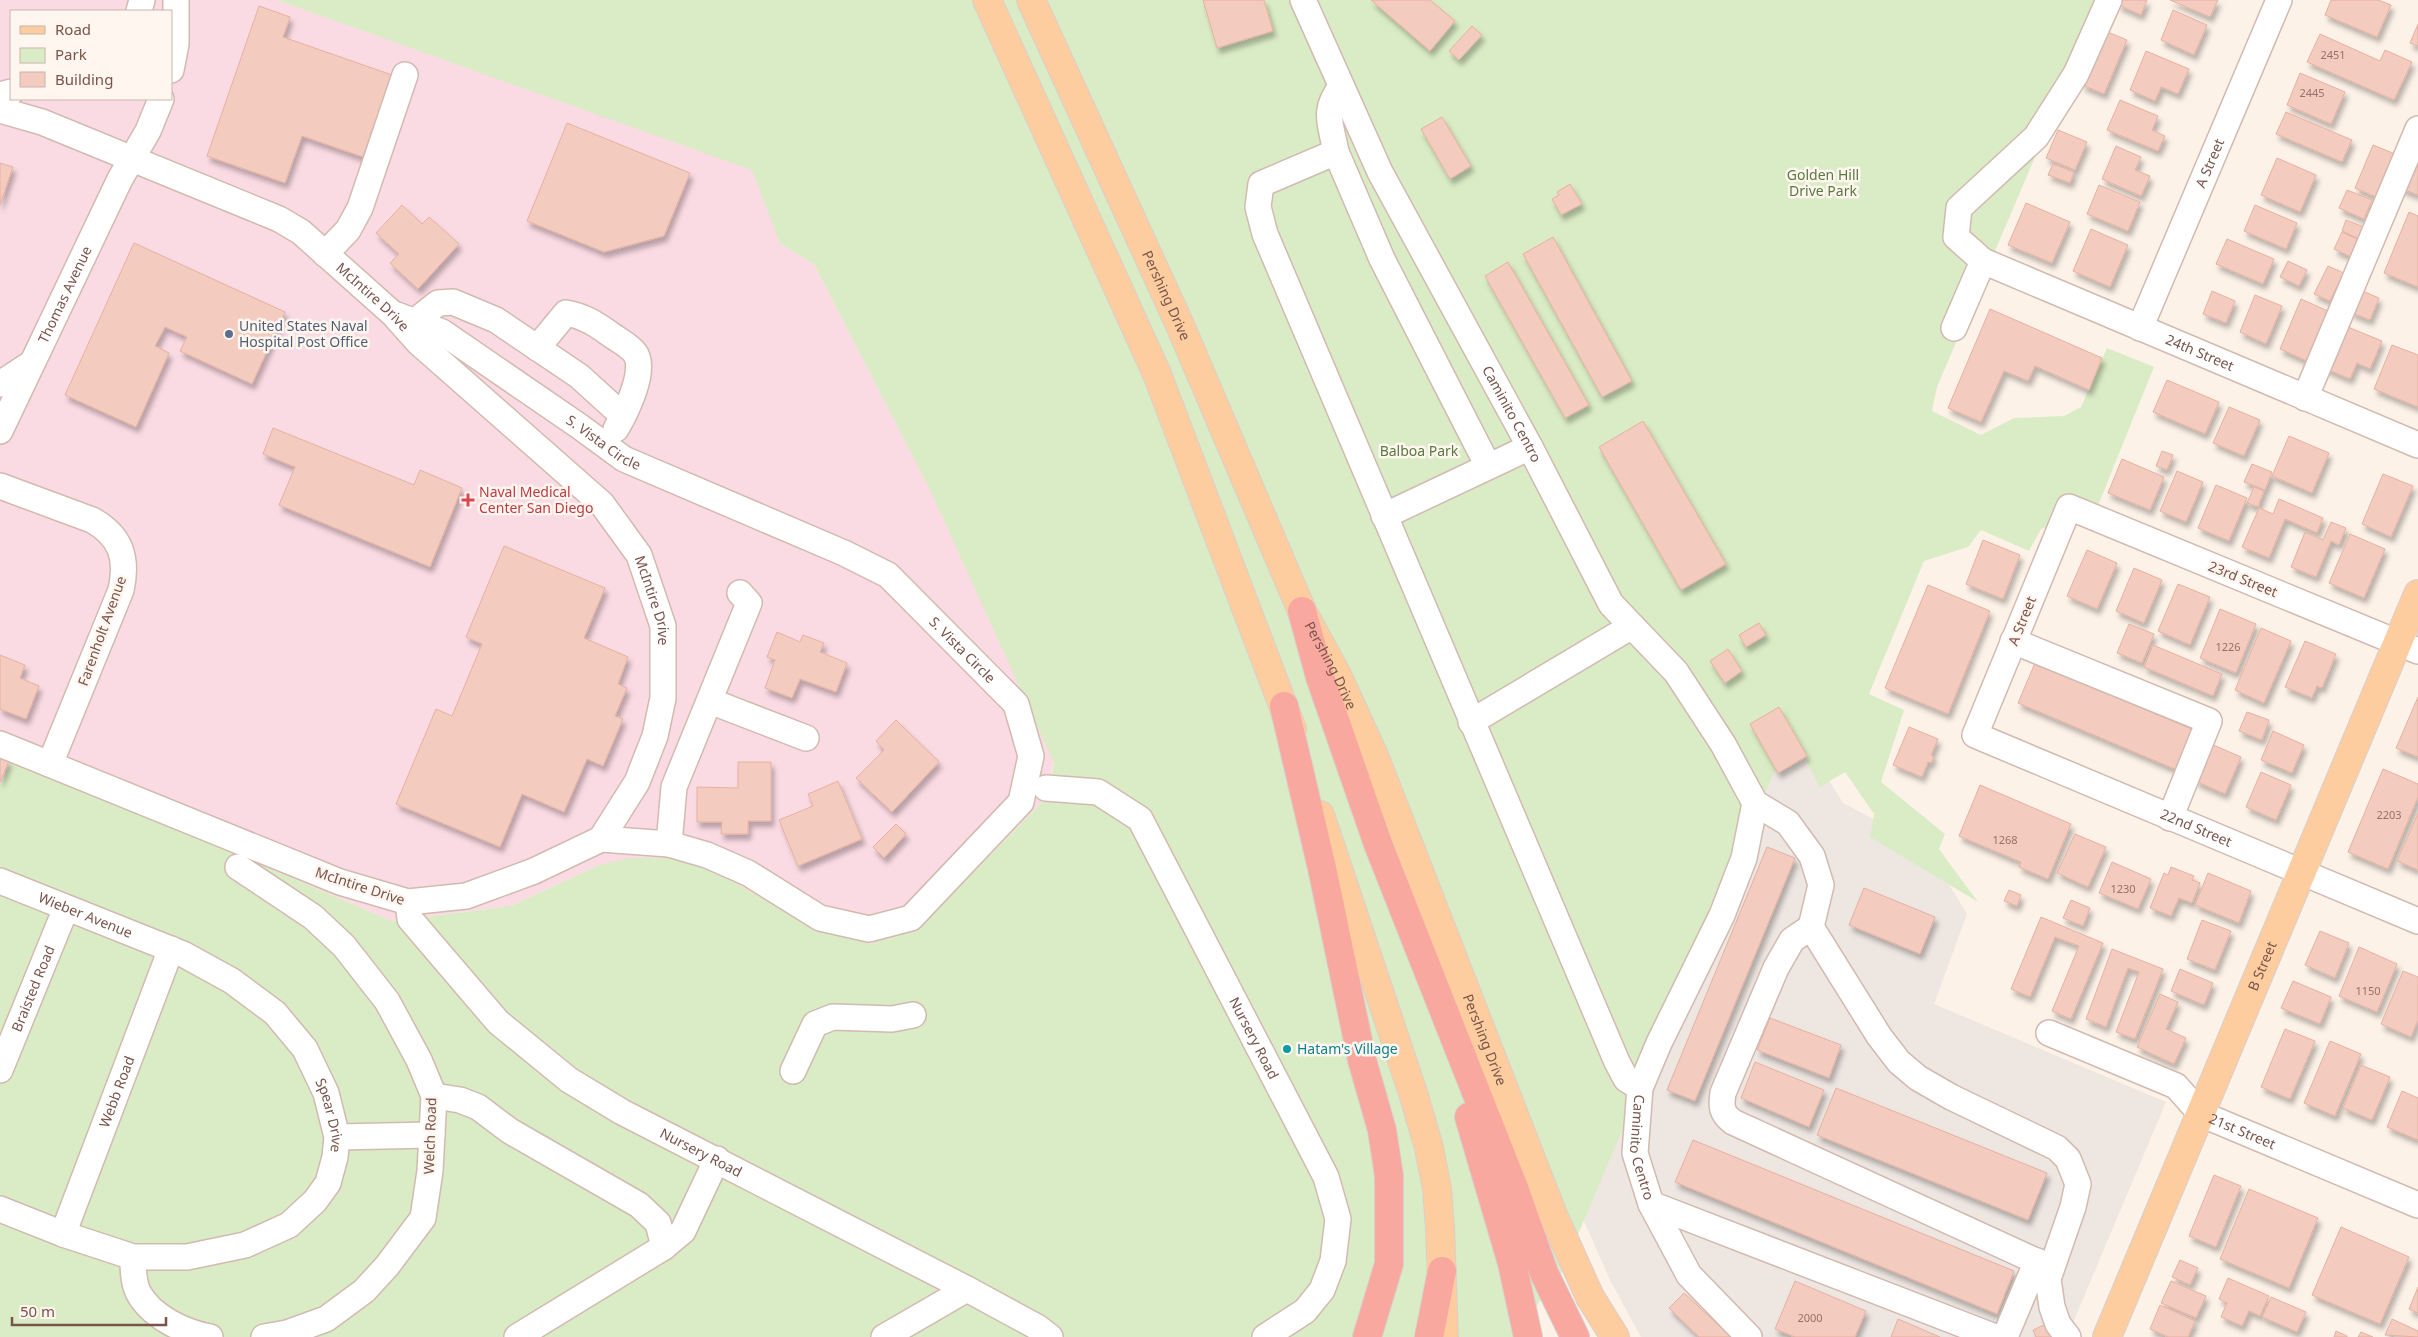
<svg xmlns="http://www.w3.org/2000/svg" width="2418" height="1337" viewBox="0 0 2418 1337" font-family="'Noto Sans',sans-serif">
  <defs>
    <filter id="shadow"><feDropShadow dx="3" dy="5.5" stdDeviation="2.5" flood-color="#0004"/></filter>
  </defs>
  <rect width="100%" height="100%" fill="#fdf2e8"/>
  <polygon fill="#eee6e1" points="1779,700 1843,803 1926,847 1967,914 1934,1004 2166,1102 2067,1337 1641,1337 1610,1280 1564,1176"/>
  <path fill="#fbdbe3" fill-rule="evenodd" d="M0 0H277L756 169 780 244 814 264 1057 736 1049 795 931 916 871 944 599 865 511 906 392 921 12 758 0 786ZM11 11H171V99H11Z"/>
  <polygon fill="#daecc5" points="277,0 2102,0 1937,387 1932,411 1981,435 2014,418 2064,416 2081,407 2107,348 2154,367 2095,513 2074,516 2041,529 2029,551 1981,530 1968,547 1924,561 1869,694 1904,710 1881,782 1945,834 1939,849 1978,902 1870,837 1874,814 1845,772 1820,787 1791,732 1562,1272 1513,1337 0,1337 0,786 12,758 392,921 511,906 599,865 632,858 669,858 708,867 815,929 871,944 931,916 1049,795 1054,763 931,492 814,264 780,244 752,170"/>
  <g fill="#f3ccbf" stroke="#e7b09f" filter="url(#shadow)">
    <polygon points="1203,0 1264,0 1273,31 1217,48"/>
    <polygon points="1371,0 1430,0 1455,21 1430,51"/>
    <polygon points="2120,0 2147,0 2141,15 2118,5"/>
    <polygon points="2170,0 2218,0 2210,17"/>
    <polygon points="2331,0 2378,0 2391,5 2377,37 2325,15"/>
    <polygon points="259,6 290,17 283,37 392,75 363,157 302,136 285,183 207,156"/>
    <polygon points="2173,10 2207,25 2194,55 2161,40"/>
    <polygon points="2418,24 2418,46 2410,43"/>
    <polygon points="1472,26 1482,35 1459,60 1449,51"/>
    <polygon points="2105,31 2127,40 2104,94 2082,85"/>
    <polygon points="2320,34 2380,61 2385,50 2412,62 2394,100 2307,62"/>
    <polygon points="2146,51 2189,69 2178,94 2161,87 2155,101 2130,90"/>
    <polygon points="2300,73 2345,92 2331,124 2287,105"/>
    <polygon points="2120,100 2158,116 2152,130 2165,136 2158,151 2107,130"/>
    <polygon points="2286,112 2352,140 2342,162 2276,134"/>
    <polygon points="1442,117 1471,166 1450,179 1421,129"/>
    <polygon points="567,123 690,173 664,236 604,252 527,221"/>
    <polygon points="2058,130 2087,142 2075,170 2046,158"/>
    <polygon points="2373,145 2395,154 2376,197 2355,188"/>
    <polygon points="2116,146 2141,157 2135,170 2150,176 2141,196 2102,179"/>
    <polygon points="2277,158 2316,175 2300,212 2261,195"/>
    <polygon points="2412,160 2418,162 2418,195 2400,188"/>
    <polygon points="0,163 13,167 0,205"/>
    <polygon points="2053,164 2074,172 2070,183 2048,175"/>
    <polygon points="1570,184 1582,204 1561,215 1552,199 1559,195 1557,192"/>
    <polygon points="2099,185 2140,202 2128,231 2087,214"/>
    <polygon points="2347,190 2372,200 2364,219 2339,208"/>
    <polygon points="2026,203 2070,222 2052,263 2008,245"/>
    <polygon points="402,205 422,224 429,217 459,244 418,289 390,263 399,254 376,233"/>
    <polygon points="2255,205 2297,223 2286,249 2244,231"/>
    <polygon points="2409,212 2418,216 2418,287 2384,273"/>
    <polygon points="2346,220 2364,227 2359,239 2342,231"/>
    <polygon points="2091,229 2128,245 2110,287 2073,271"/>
    <polygon points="2342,232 2359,240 2351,257 2334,249"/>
    <polygon points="1553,237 1632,381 1602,397 1523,254"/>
    <polygon points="2227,239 2274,259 2263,284 2216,264"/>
    <polygon points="134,243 285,312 252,384 180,351 187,337 165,327 155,346 169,353 136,427 65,395"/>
    <polygon points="2288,261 2307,270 2299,286 2280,277"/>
    <polygon points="1508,262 1589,405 1565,418 1485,276"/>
    <polygon points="2328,266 2346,274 2341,283 2339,282 2330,301 2314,294"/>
    <polygon points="2360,290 2379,298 2370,320 2350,312"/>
    <polygon points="2212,291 2235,301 2226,323 2203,314"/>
    <polygon points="2255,295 2282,306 2266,344 2240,332"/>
    <polygon points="2301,299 2328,311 2307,361 2280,349"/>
    <polygon points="1990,309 2102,358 2089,390 2035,366 2028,381 2004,371 1981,422 1948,408"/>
    <polygon points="2343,325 2382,341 2370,369 2357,363 2350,379 2324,368"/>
    <polygon points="2392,345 2418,355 2418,407 2374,389"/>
    <polygon points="2167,380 2219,402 2205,434 2153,412"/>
    <polygon points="2229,407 2260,420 2244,456 2213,443"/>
    <polygon points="1643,421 1726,564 1681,590 1599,447"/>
    <polygon points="273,428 414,485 420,470 462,488 430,567 279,505 295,467 263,454"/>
    <polygon points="2289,436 2329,453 2312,493 2272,476"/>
    <polygon points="2162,451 2173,455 2167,470 2156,466"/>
    <polygon points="2122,459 2164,477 2150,510 2108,493"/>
    <polygon points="2252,464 2272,472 2265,490 2244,482"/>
    <polygon points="2177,471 2203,482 2186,522 2160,511"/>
    <polygon points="2383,474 2413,486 2391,537 2362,524"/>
    <polygon points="2216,485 2247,498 2229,541 2198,528"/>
    <polygon points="2254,487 2264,491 2258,507 2247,503"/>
    <polygon points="2279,499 2323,518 2317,533 2285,519 2269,558 2242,547 2259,508 2273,514"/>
    <polygon points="2331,522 2346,528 2339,545 2331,541 2316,577 2291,567 2305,532 2323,540"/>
    <polygon points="2350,534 2385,549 2364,598 2329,583"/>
    <polygon points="1983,540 2020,555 2003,599 1966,584"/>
    <polygon points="504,546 605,588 584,638 628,657 618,684 627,688 615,716 623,719 603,766 587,759 564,812 522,794 500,847 396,804 436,709 452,716 482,644 466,637"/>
    <polygon points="2087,550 2117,563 2097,609 2067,596"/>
    <polygon points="2134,568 2162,580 2144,623 2116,611"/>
    <polygon points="2178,584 2210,597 2190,645 2158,631"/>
    <polygon points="1928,585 1990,611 1948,714 1885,688"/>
    <polygon points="2220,609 2256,624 2236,673 2200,658"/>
    <polygon points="1759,623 1766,635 1746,647 1739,635"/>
    <polygon points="2129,624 2154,634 2142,663 2117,653"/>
    <polygon points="2261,628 2291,641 2264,703 2235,690"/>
    <polygon points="777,632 800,642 803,635 824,643 820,652 847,663 836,692 800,679 792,698 765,688 775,660 767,657"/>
    <polygon points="2305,641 2336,654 2322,688 2317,686 2312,698 2285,687"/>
    <polygon points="2153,645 2222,674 2213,696 2144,667"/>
    <polygon points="1728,649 1742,671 1725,683 1710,661"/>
    <polygon points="0,655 25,665 20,678 39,686 26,719 0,709"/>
    <polygon points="2035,663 2194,730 2177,770 2018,703"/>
    <polygon points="2418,697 2418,757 2396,748"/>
    <polygon points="1779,707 1807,756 1778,773 1750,724"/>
    <polygon points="2247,712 2269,720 2262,740 2239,731"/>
    <polygon points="896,720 939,762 892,812 856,778 884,750 876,741"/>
    <polygon points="1909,727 1938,739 1931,755 1934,757 1931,763 1928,762 1922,777 1893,765"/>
    <polygon points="2273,731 2304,745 2292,773 2261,760"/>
    <polygon points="2211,744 2241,757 2225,794 2195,781"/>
    <polygon points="0,758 9,761 0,782"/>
    <polygon points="738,762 771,762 771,821 748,821 748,834 721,834 722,822 697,822 697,787 738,788"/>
    <polygon points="2383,769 2418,784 2418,797 2388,869 2348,852"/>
    <polygon points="2261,772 2291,785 2276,820 2246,807"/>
    <polygon points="838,781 862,839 798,866 779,820 813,806 808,794"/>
    <polygon points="1980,785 2071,824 2048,879 2019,867 2021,862 1959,836"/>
    <polygon points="2418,813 2418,870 2397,861"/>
    <polygon points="896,824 906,834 884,858 873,847"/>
    <polygon points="2075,834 2106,847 2088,887 2057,873"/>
    <polygon points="1767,847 1795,858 1695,1101 1667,1090"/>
    <polygon points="2112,862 2151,879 2138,909 2099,893"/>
    <polygon points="2171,867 2194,876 2192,880 2200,883 2192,903 2179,898 2171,916 2150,908 2164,873 2168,875"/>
    <polygon points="2208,873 2251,891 2239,923 2195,905"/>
    <polygon points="1864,888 1935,917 1920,954 1849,925"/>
    <polygon points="2009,890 2021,895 2017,906 2004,901"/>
    <polygon points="2071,900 2090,908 2083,926 2063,918"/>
    <polygon points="2041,917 2103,943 2071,1019 2052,1011 2079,946 2055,937 2030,997 2011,989"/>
    <polygon points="2202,920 2231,931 2215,970 2187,959"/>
    <polygon points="2320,931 2349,943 2335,978 2305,965"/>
    <polygon points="2359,947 2397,964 2377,1012 2339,996"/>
    <polygon points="2112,949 2163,969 2135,1039 2116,1032 2139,972 2128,968 2106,1027 2086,1019"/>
    <polygon points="2180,969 2213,983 2204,1005 2171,991"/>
    <polygon points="2403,971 2418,977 2418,1020 2411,1037 2381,1024"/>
    <polygon points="2293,981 2331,997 2320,1024 2281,1008"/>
    <polygon points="2160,994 2178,1002 2166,1029 2186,1038 2174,1064 2137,1047"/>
    <polygon points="1770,1018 1841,1045 1829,1078 1757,1050"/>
    <polygon points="2285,1029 2315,1041 2290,1099 2261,1087"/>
    <polygon points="2330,1041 2361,1054 2335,1116 2304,1103"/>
    <polygon points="1755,1062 1824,1090 1809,1127 1741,1098"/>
    <polygon points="2361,1065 2390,1077 2372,1120 2343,1108"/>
    <polygon points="1836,1088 2047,1173 2028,1220 1817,1135"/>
    <polygon points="2402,1091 2418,1098 2418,1140 2387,1127"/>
    <polygon points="1693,1140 2014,1271 1997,1314 1675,1182"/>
    <polygon points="2214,1175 2241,1186 2216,1247 2189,1236"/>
    <polygon points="2249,1189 2318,1218 2289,1288 2220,1259"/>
    <polygon points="2341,1227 2409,1257 2380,1324 2312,1295"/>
    <polygon points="2180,1260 2198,1268 2190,1285 2172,1277"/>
    <polygon points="2228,1278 2269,1296 2260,1316 2249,1311 2242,1326 2221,1317 2227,1303 2219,1299"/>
    <polygon points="1795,1281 1866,1311 1855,1337 1795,1337 1775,1329"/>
    <polygon points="2171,1281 2206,1296 2196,1318 2161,1303"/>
    <polygon points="2418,1287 2418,1313 2409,1309"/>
    <polygon points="1684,1293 1731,1337 1699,1337 1669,1308"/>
    <polygon points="2271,1297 2306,1312 2297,1332 2262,1317"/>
    <polygon points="2160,1305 2195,1321 2188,1337 2168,1337 2150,1329"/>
    <polygon points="1898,1319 1940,1337 1891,1337"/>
    <polygon points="2392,1319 2418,1331 2418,1337 2385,1335"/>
    <polygon points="2046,1324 2052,1337 2036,1337 2033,1330"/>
    <polygon points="2336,1331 2347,1336 2347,1337 2334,1337"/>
    <polygon points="2361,1332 2373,1337 2358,1337"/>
  </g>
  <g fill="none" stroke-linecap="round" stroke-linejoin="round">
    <defs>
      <g id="minor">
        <path id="s1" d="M1303 0 1380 172 1530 447 1611 604 1676 672 1723 744 1755 803 1788 823 1812 856 1821 885 1811 927 1879 1036 1899 1062 1918 1078 1951 1097 2057 1148 2068 1159 2078 1184 2073 1207 2048 1279 2052 1307 2058 1324 2068 1337"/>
        <path id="s2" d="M2109 0 2076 74 2036 137 1959 208 1956 237 1983 261 2418 445"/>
        <polyline points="139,11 142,0"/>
        <polyline points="171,70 176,44 176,0"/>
        <path d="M1341 87C1322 111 1331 124 1336 152L1261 184 1258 207 1265 234 1617 1062 1626 1079 1640 1088"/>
        <polyline points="0,95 11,92"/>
        <path id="s3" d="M0 110 42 122 279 219 301 232 393 314 418 342 602 504 639 555 663 626V698L655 736 637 782 601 839 534 871 466 896 408 902 340 882 0 744"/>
        <polyline points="1336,152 1382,259 1488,466"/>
        <polyline points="325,254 348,230 360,208 405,75"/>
        <path id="s4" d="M397 315 442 332 579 426 624 459 844 553 888 575 1016 704 1031 756 1021 802 911 918 869 929 820 918 748 873 707 855 669 844 601 839"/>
        <polyline points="414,322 438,303 453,302 496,320 579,376 623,416"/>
        <polyline points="1954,328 1983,261"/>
        <path id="s5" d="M2140 328 2279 0"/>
        <path d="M537 348 566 313C584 316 596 324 610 334 618 340 630 346 635 353 647 370 626 412 616 429"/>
        <polyline points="0,384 32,363"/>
        <polyline points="2305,398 2418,129"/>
        <path id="s6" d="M0 431 120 179 148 131 161 99"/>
        <path d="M0 486 92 520C121 536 128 558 121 590L50 764"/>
        <polyline points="1384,516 1530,447"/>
        <polyline points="2013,641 2209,721 2170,818"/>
        <path id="s7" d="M2418 651 2069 507 1975 735 2418 921"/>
        <polyline points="710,701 806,738"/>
        <polyline points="1471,722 1632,626"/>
        <path id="s8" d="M1046 788 1098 792 1140 819 1326 1177 1338 1219 1333 1261 1322 1290 1305 1311 1265 1337"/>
        <path id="s9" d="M1755 803 1744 858 1722 915 1659 1043 1640 1088 1635 1153 1651 1204 1995 1337"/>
        <polyline points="669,844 674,787 749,603 740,593"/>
        <polyline points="238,867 313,917 344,946 387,1001 419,1060 434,1096 430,1171 423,1218 387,1266 364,1291 326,1319 287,1333 264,1337"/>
        <path id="s10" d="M0 881 183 954 232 981 275 1013 305 1049 326 1093 337 1137 335 1157 328 1183 315 1201 289 1225 245 1245 187 1257H133L63 1234 0 1209"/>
        <path id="s11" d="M408 902 410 919 498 1022 569 1080 622 1112 967 1289 1037 1327 1050 1337"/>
        <path d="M1811 927 1792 940 1776 968 1723 1093C1721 1106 1721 1113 1733 1122L2051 1268"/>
        <path id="s12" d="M2049 1033 2176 1086 2201 1114 2418 1205"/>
        <path id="s13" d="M0 1070 66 908"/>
        <polyline points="793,1071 815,1024 833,1017 892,1019 913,1015"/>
        <polyline points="434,1096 460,1100 478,1107 510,1131 639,1205 658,1223 664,1247 517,1337"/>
        <polyline points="337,1137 432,1135"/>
        <polyline points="1651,1204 1689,1275 1749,1337"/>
        <path id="s14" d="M63 1234 171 949"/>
        <polyline points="664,1247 683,1231 717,1159"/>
        <path d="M133 1257C133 1268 133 1281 138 1292 151 1317 184 1332 210 1337"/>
        <polyline points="884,1337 967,1289"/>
        <polyline points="2005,1337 2037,1261"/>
      </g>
      <g id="major">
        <polyline points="987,0 1157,374 1292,729"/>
        <path id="s15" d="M1031 0 1179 323 1302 611 1337 675 1375 758 1553 1215 1590 1297 1615 1337"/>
        <polyline points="1320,815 1414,1096 1429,1148 1437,1189 1440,1228 1444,1337"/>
        <path id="s16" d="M2107 1337 2418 594"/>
      </g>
      <g id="highway">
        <polyline points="1302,611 1320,677 1378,844 1514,1188 1544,1273 1575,1337"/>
        <polyline points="1284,706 1322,868 1362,1060 1382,1130 1389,1176 1389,1264 1367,1337"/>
        <polyline points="1469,1117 1512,1263 1528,1337"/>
        <polyline points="1429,1337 1442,1271"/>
      </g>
    </defs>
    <use href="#minor" stroke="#d3bab0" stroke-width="28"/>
    <use href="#major" stroke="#d9cfcd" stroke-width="30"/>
    <use href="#highway" stroke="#d9cfcd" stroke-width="30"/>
    <use href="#minor" stroke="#fff" stroke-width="25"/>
    <use href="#major" stroke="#fdcd9f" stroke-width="28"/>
    <use href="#highway" stroke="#f8a89e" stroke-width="28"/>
  </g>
  <circle fill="#5c6f8a" stroke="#fff6ef" stroke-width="2" cx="229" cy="334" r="5"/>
  <path fill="#e0444e" stroke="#fff6ef" stroke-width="2" d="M465.5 492.5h5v5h5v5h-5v5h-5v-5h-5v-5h5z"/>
  <circle fill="#0f9aa8" stroke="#fff6ef" stroke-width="2" cx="1287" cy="1049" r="5"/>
  <g text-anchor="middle" stroke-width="5" stroke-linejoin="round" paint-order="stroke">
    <g font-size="11" fill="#987268">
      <text x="2333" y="59">2451</text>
      <text x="2312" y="97">2445</text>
      <text x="2228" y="651">1226</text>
      <text x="2389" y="819">2203</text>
      <text x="2005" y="844">1268</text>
      <text x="2123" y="893">1230</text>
      <text x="2368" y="995">1150</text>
      <text x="1810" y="1322">2000</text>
    </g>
    <g font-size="14" fill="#79544b" stroke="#fff6ef">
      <text dy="5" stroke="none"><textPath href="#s5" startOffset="179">A Street</textPath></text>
      <text dy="5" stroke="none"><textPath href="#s6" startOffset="151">Thomas Avenue</textPath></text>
      <text dy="5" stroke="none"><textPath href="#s15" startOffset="325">Pershing Drive</textPath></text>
      <text dy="5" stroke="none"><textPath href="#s3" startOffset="422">McIntire Drive</textPath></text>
      <text dy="5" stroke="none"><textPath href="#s2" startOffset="561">24th Street</textPath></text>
      <text dy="5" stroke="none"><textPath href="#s1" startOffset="464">Caminito Centro</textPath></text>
      <text dy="5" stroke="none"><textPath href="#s4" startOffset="244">S. Vista Circle</textPath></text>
      <text transform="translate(2243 579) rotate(22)" y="5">23rd Street</text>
      <text dy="5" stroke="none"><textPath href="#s3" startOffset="842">McIntire Drive</textPath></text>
      <text transform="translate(2022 621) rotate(-68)" y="5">A Street</text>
      <text transform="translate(102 631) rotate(-70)" y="5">Farenholt Avenue</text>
      <text dy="5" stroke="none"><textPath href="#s4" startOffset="664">S. Vista Circle</textPath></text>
      <text dy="5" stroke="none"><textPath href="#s15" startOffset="730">Pershing Drive</textPath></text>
      <text dy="5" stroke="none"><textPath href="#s7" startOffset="864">22nd Street</textPath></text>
      <text transform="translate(360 886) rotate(18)" y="5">McIntire Drive</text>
      <text dy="5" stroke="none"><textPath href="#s10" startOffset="92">Wieber Avenue</textPath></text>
      <text dy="5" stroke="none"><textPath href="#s16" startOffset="402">B Street</textPath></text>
      <text dy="5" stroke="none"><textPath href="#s13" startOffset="88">Braisted Road</textPath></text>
      <text dy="5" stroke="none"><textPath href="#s8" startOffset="349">Nursery Road</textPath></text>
      <text dy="5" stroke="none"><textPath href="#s15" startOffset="1135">Pershing Drive</textPath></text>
      <text dy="5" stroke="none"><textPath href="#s14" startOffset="152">Webb Road</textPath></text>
      <text dy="5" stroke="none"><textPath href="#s10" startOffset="425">Spear Drive</textPath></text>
      <text dy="5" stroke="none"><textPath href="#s12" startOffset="220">21st Street</textPath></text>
      <text transform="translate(430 1136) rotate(-88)" y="5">Welch Road</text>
      <text dy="5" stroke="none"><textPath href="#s9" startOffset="369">Caminito Centro</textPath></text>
      <text dy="5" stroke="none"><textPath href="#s11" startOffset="395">Nursery Road</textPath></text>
    </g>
    <g font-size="14" fill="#58793f" stroke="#fff6ef">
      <text x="1823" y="180">Golden Hill<tspan x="1823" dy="16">Drive Park</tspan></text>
      <text x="1419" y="456">Balboa Park</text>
    </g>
    <g font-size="14" fill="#4e5e75" stroke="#fff6ef" text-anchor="start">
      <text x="239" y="331">United States Naval<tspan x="239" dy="16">Hospital Post Office</tspan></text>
    </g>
    <g font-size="14" fill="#be3a42" stroke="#fff6ef" text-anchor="start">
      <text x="479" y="497">Naval Medical<tspan x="479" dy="16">Center San Diego</tspan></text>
    </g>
    <g font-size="14" fill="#0d838f" stroke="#fff6ef" text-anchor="start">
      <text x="1297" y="1054">Hatam's Village</text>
    </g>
  </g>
  <rect x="10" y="10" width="162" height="90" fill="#fff6ef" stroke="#c9b5ad"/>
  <rect x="20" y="26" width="25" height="8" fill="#fdcd9f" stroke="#c9b5ad"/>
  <text x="55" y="35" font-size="15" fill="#79544b">Road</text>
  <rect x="20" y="48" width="25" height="15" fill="#daecc5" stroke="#c9b5ad"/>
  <text x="55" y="60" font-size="15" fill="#79544b">Park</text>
  <rect x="20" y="72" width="25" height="15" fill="#f3ccbf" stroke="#c9b5ad"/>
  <text x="55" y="85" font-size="15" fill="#79544b">Building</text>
  <path d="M12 1317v8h154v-8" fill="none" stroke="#79544b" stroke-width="2.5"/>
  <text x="20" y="1317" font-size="15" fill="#79544b" stroke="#fff6ef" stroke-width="4" paint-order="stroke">50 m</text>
</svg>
